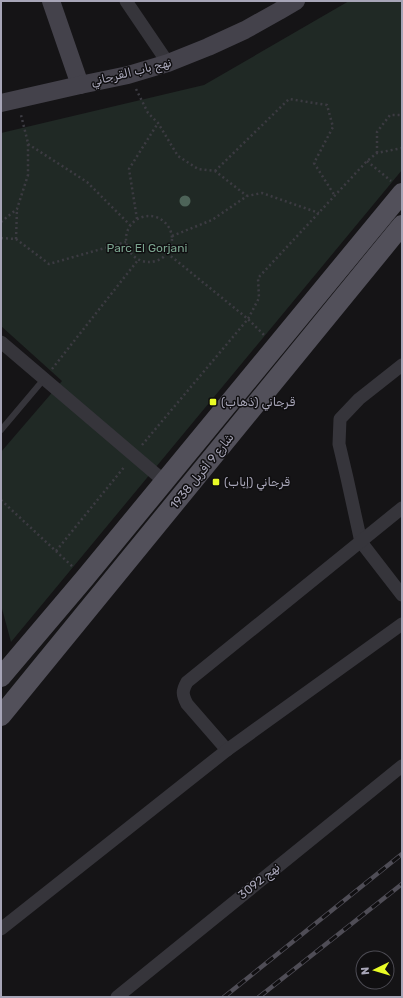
<svg xmlns="http://www.w3.org/2000/svg" width="403" height="998" viewBox="0 0 403 998" font-family="Rubik,Cairo,sans-serif">
  <rect width="100%" height="100%" fill="#151416"/>
  <polygon fill="#202925" points="349,1 402,1 402,170 11,642 1,605 1,452 62,381 1,326 1,133 204,85"/>
  <g fill="none" stroke-linecap="round" stroke-linejoin="round">
    <g stroke="#3c3b42" stroke-width="2.5" stroke-dasharray="2 3" stroke-linecap="butt">
      <polyline points="136,89 148,113 158,123 178,156 198,169 215,171 247,196"/>
      <polyline points="28,144 87,182 130,225"/>
      <polyline points="377,153 377,132 390,115 402,115"/>
      <polyline points="367,161 391,181"/>
      <polyline points="215,171 289,99 327,105 333,127 314,163 335,196"/>
      <circle cx="149" cy="239" r="23"/>
      <polyline points="137,219 129,169 158,123"/>
      <polyline points="1,222 17,209 28,175 28,143 21,115"/>
      <polyline points="172,236 212,220 247,196 262,193 319,213"/>
      <polyline points="1,238 16,239 49,264 126,242"/>
      <polyline points="16,239 17,209"/>
      <polyline points="167,253 248,319 264,335"/>
      <polyline points="52,369 138,260"/>
      <polyline points="142,445 248,319 259,298 258,278 367,161 377,153 402,148"/>
      <polyline points="1,500 73,567"/>
      <polyline points="56,551 125,466"/>
    </g>
    <polyline stroke="#36353b" stroke-width="6" points="1,430 44,379"/>
    <g stroke="#36353b" stroke-width="13">
      <polyline points="126,1 168,63"/>
      <polyline points="1,342 164,481"/>
      <polyline points="402,365 359,399 340,419 339,444 347,478 361,542 402,595"/>
      <path d="M227 750 187 704C182 694 182 691 187 682L402 508"/>
      <polyline points="1,929 227,750 402,624"/>
      <polyline points="117,997 402,766"/>
    </g>
    <g stroke="#44424b" stroke-width="18">
      <polyline points="51,1 80,85"/>
      <polyline points="1,103 80,85 128,75 168,63 208,47 245,30 279,11 296,1"/>
    </g>
    <g stroke="#52505a" stroke-width="20">
      <polyline points="1,677 85,578 402,193"/>
      <polyline points="1,716 402,225"/>
    </g>
    <defs>
      <g id="rail">
        <polyline points="224,997 402,854"/>
        <polyline points="259,997 402,884"/>
      </g>
    </defs>
    <use href="#rail" stroke="#4f4d56" stroke-width="4.5"/>
    <use href="#rail" stroke="#100f11" stroke-width="3" stroke-dasharray="9" stroke-linecap="butt"/>
  </g>
  <circle fill="#4d6358" cx="185" cy="201" r="5.5"/>
  <g fill="#e9fc26" stroke="#100f11" stroke-width="1.5">
    <rect x="209" y="398" width="8" height="8" rx="2"/>
    <rect x="212" y="478" width="8" height="8" rx="2"/>
  </g>
  <g text-anchor="middle" stroke-width="3" stroke-linejoin="round" paint-order="stroke">
    <g font-size="12" fill="#a7a5b7" stroke="#100f11">
      <text transform="translate(131 72) rotate(-14)" y="4">نهج باب القرجاني</text>
      <text transform="translate(202 471) rotate(-51)" y="4">شارع 9 أفريل 1938</text>
      <text transform="translate(259 881) rotate(-39)" y="4">نهج 3092</text>
    </g>
    <g font-size="12" fill="#7aa38e" stroke="#100f11">
      <text x="147" y="252">Parc El Gorjani</text>
    </g>
    <g font-size="12" fill="#a7a5b7" stroke="#100f11" text-anchor="start">
      <text x="221" y="406">قرجاني (ذهاب)</text>
      <text x="224" y="486">قرجاني (إياب)</text>
    </g>
  </g>
  <rect width="403" height="998" fill="none" stroke="#a7a5b7" stroke-width="4"/>
  <g transform="translate(375 970) rotate(265)"><circle r="19" fill="#100f11" stroke="#4c4b53"/>
  <path d="M0-3L7 15L0 10L-7 15Z" fill="#e9fc26"/>
  <text y="-6" font-size="11" font-weight="bold" text-anchor="middle" fill="#a7a5b7">N</text>
  </g>
</svg>
